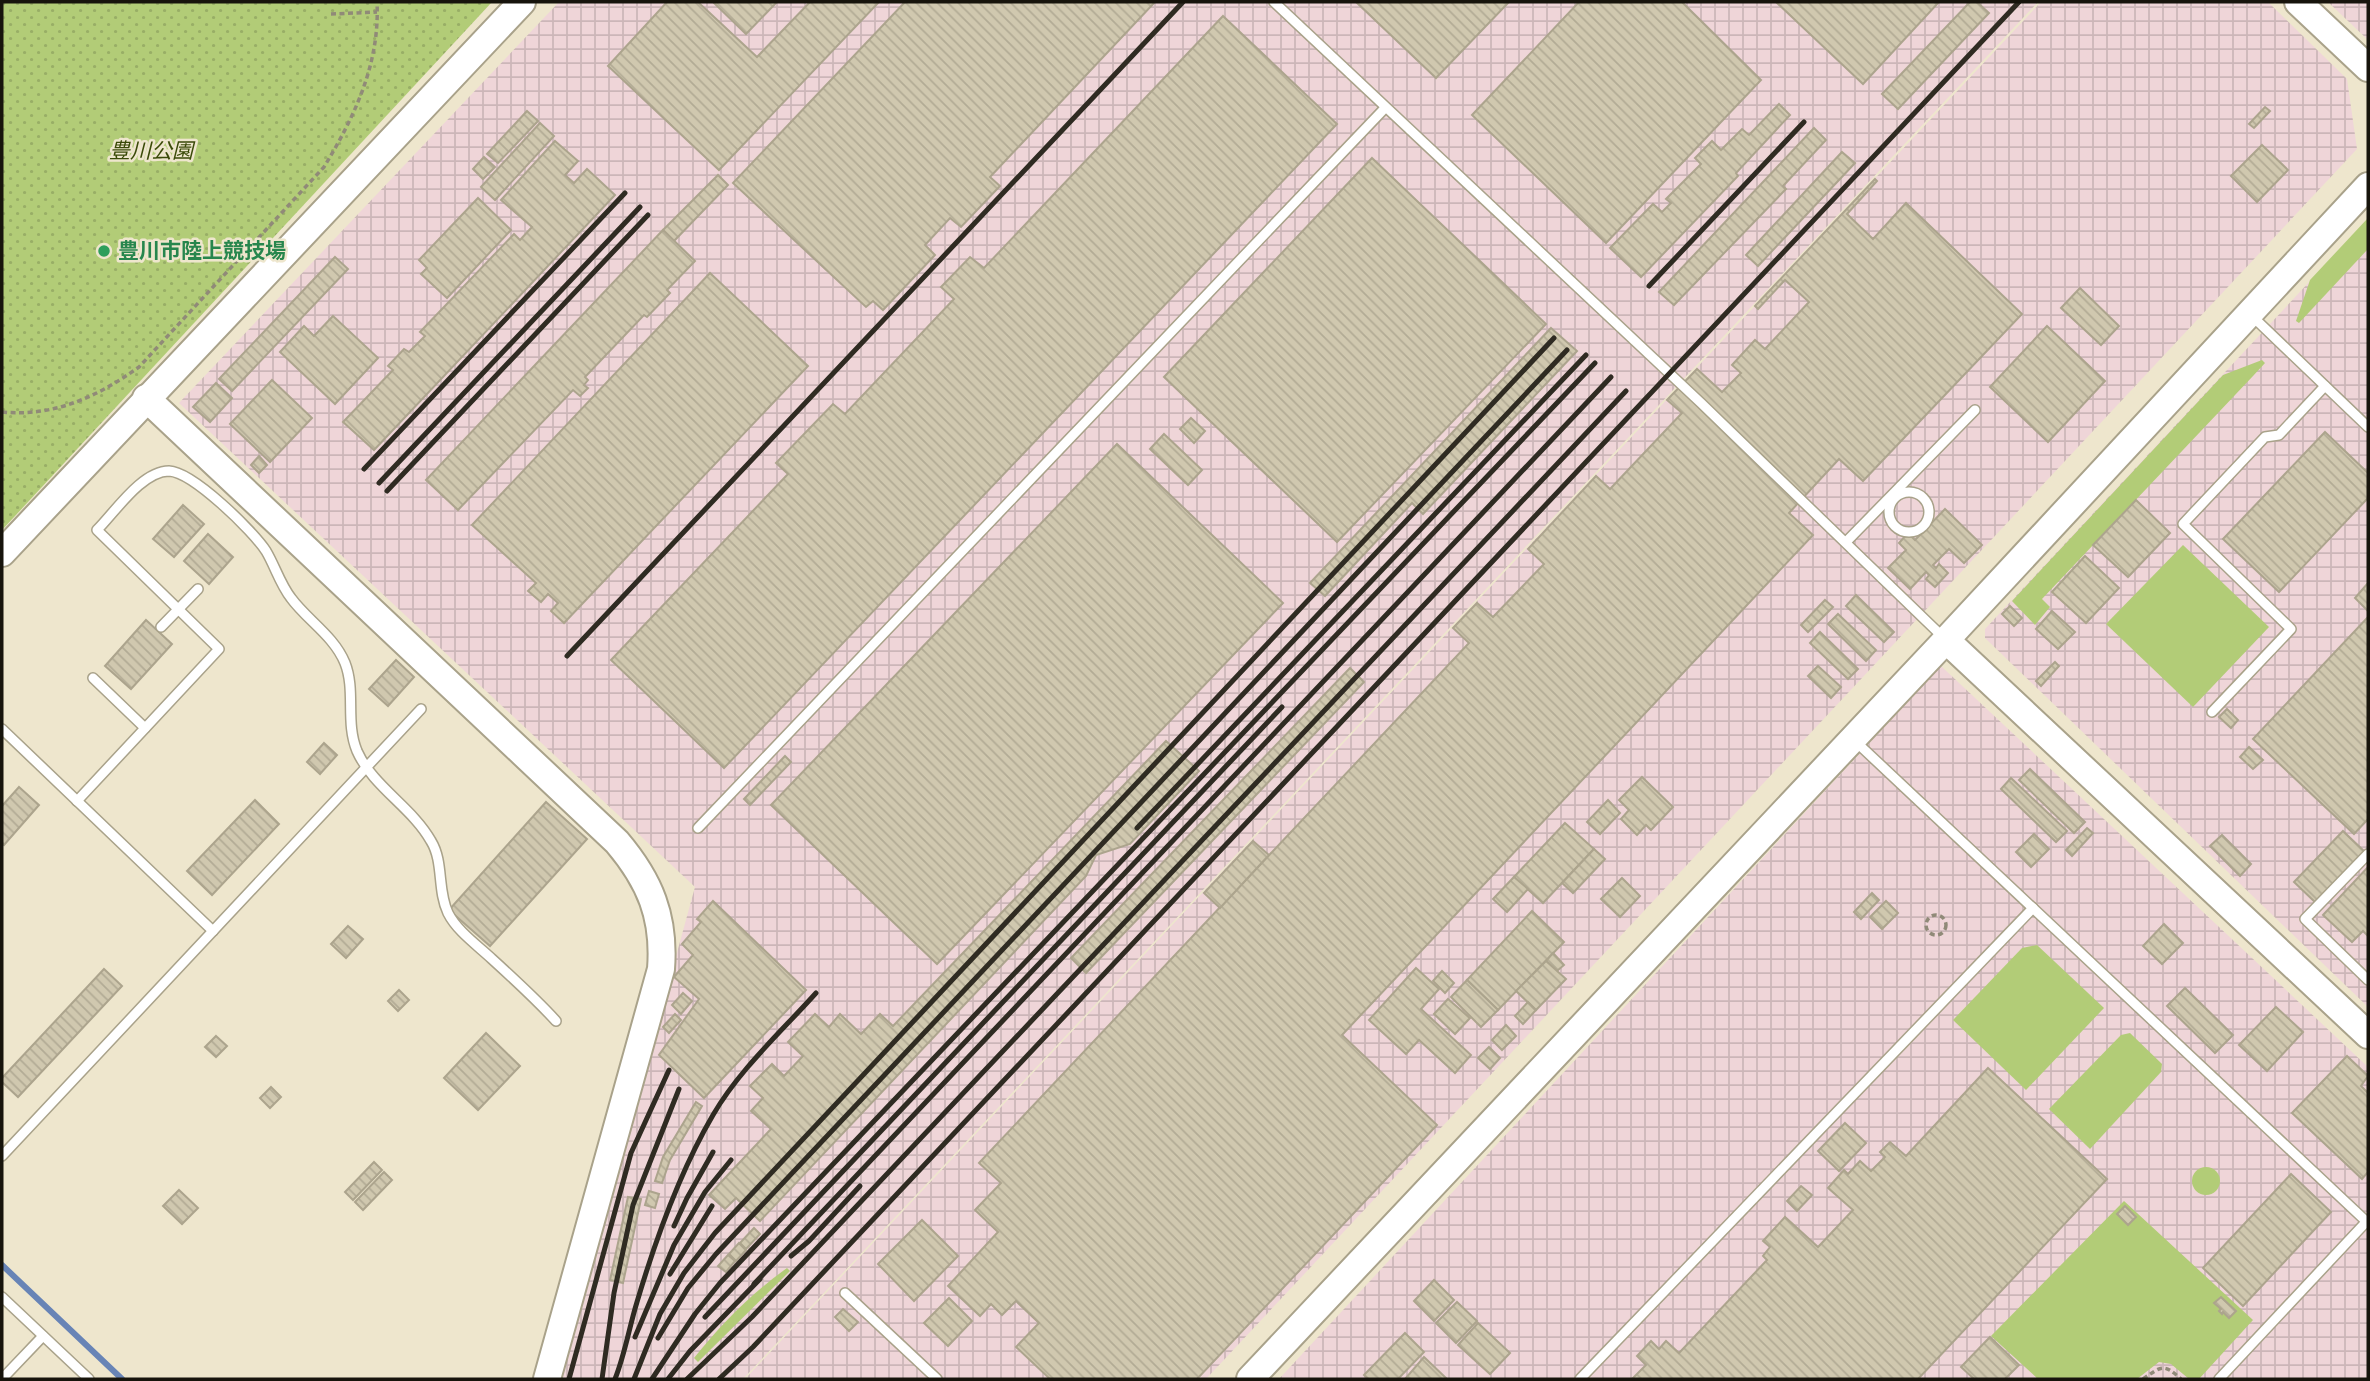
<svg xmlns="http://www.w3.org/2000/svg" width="2370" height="1381" viewBox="0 0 2370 1381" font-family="'Crimson Pro','Noto Sans JP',serif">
  <defs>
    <pattern id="industrial-grid" width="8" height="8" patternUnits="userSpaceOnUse" patternTransform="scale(1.75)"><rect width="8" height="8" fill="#efd5d8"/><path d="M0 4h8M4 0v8" fill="none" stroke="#ccb6b8"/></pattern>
    <pattern id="park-dots" width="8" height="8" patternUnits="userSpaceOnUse" patternTransform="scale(1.75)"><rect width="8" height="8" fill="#b2cc77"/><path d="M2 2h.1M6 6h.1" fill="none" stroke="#98ae66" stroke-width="1.8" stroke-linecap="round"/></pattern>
    <pattern id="building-back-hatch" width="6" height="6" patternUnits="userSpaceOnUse" patternTransform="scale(1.75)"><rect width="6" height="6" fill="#d0c8af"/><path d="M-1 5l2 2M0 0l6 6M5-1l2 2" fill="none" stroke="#b2ab95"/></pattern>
  </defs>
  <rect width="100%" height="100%" fill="#eee6cd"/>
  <g fill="url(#industrial-grid)">
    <polygon points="559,2 2038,2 743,1379 560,1379 695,887 179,403"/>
    <polygon points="2041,2 2268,2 2347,79 2357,149 1206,1379 745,1379"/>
    <polygon points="2328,2 2368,2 2368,40"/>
    <polygon points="2368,219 2368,1007 1985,638 1985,629"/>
    <polygon points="1941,666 2368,1067 2368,1379 1279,1379"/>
  </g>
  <g fill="#b2cc77">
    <polygon points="2368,218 2368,249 2299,323 2296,321 2310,280"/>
    <polygon points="2262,360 2265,363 2253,376 2042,599 2050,607 2035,625 2012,601 2223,375"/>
    <polygon points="2183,545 2269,627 2193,707 2106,624"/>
    <polygon points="2037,945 2104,1008 2026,1090 1953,1020 2022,948"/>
    <polygon points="2130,1033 2162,1064 2161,1072 2090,1149 2049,1109 2121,1035"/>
    <circle cx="2206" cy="1181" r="14"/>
    <polygon points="2124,1201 2253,1320 2199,1379 2189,1379 2171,1364 2159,1362 2137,1379 2038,1379 1991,1336"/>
    <path d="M787 1268 790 1271 698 1362 694 1358C722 1323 751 1294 787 1268Z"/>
  </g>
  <polygon fill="url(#park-dots)" points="2,2 492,2 2,530"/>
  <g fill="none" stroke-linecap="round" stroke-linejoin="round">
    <polyline stroke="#6884b6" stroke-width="6" points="2,1265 122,1379"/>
  </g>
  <g fill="url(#building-back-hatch)" stroke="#aca48d" stroke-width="2">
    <polygon points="667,2 698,2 757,57 810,2 879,2 719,170 608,66"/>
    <polygon points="713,2 777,2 746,34"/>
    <polygon points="905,2 1155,2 990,177 1000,186 961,227 950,218 925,245 935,255 883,310 873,301 866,307 733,183"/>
    <polygon points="1356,2 1509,2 1436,78"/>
    <polygon points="1579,2 1682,2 1761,80 1606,243 1472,115"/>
    <polygon points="1776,2 1939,2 1863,84"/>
    <polygon points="1970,2 1977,2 1989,13 1898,109 1882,94"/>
    <polygon points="1223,16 1337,124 724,768 611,660 788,474 776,463 833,404 845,414 954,299 941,287 970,257 984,268"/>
    <polygon points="1779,104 1790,115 1736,173 1738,176 1641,277 1610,248 1653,204 1662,212 1671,203 1666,199 1701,164 1695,158 1712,141 1721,150 1742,129 1749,135"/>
    <polygon points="2265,107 2270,111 2254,128 2249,124"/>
    <polygon points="527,111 538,121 498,163 487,154"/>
    <polygon points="540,123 554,136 495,200 481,187"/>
    <polygon points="1814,128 1826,140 1783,186 1786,189 1674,305 1659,292"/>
    <polygon points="555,141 578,161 565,175 574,183 587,169 615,195 374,450 343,422 393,370 388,366 404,349 409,352 425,336 420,332 514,234 520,240 532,227 501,200"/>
    <polygon points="2262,145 2288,170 2257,202 2231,176"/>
    <polygon points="1842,152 1855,163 1758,266 1746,255"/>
    <polygon points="484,157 495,167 483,179 473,169"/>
    <polygon points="1372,158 1546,324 1337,542 1164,377"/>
    <polygon points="718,175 728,185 674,241 663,230"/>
    <polygon points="1875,179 1877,181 1847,214 1873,239 1906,203 2022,314 1863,481 1839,459 1789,513 1813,535 1342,1035 1437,1125 1197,1379 1050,1379 1016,1347 1039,1323 1016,1301 1002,1315 991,1304 980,1316 948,1286 998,1232 975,1210 1001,1183 979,1163 1469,643 1453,628 1477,603 1493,617 1544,564 1528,549 1596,476 1610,489 1682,413 1667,400 1697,369 1722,392 1741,373 1732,365 1755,340 1765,349 1809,302 1785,280 1758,309 1755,306"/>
    <polygon points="478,198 511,230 447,298 421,274 427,268 419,260"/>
    <polygon points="663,230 695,261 667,290 670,293 647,317 644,315 585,377 588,380 584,385 588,388 580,396 573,390 458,510 426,480"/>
    <polygon points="335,257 348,269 232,391 219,379"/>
    <polygon points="710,273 808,366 564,623 551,611 558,603 548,594 541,602 528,591 536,583 472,525"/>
    <polygon points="2080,288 2119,326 2101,345 2061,308"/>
    <polygon points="333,316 378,358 335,404 280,352 304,326 314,336"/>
    <polygon points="2047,326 2105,381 2048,442 1990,387"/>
    <polygon points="1551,328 1577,351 1423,514 1412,503 1325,596 1310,583"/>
    <polygon points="272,380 312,418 270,462 230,424"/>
    <polygon points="216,383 232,398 210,422 193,407"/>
    <polygon points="1191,418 1205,431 1194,443 1180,429"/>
    <polygon points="2325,432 2368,473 2368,498 2279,592 2223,539"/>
    <polygon points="1164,434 1202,470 1188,485 1150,449"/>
    <polygon points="1117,444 1283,603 937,964 771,805"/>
    <polygon points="259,456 267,465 259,473 251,465"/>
    <polygon points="2136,500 2170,533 2128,577 2093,545"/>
    <polygon points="183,505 204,524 174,557 153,539"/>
    <polygon points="1945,509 1982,545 1964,563 1949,549 1933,565 1936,568 1939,564 1948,573 1935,587 1926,579 1929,575 1926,572 1910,589 1888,568 1906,550 1899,543 1908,533 1915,540"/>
    <polygon points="208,534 233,557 209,584 184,561"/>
    <polygon points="2085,556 2119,588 2086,623 2052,592"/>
    <polygon points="2368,583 2368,611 2355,598"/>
    <polygon points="1856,595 1894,632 1884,642 1846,606"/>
    <polygon points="1825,600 1833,607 1808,632 1801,625"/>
    <polygon points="2010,606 2022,618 2014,626 2002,614"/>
    <polygon points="2052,611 2075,632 2058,649 2036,629"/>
    <polygon points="1838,614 1876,650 1866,661 1828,624"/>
    <polygon points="2368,617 2368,819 2354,834 2253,739"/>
    <polygon points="146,620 172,644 131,689 105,666"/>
    <polygon points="1820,632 1858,669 1848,679 1810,643"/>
    <polygon points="396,660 414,677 388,706 369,689"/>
    <polygon points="2055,662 2059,666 2041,686 2036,681"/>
    <polygon points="1818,666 1841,687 1831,698 1808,676"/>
    <polygon points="1350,668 1364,682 1086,973 1071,958"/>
    <polygon points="2227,709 2238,720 2231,728 2219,717"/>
    <polygon points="1166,741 1199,771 1130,844 1096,855 1086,876 760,1221 736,1198 725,1209 709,1195 771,1129 751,1111 763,1098 750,1086 772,1064 784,1076 803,1056 788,1042 815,1014 829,1027 840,1014 861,1034 880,1014 893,1026"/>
    <polygon points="324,743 337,755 320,774 307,762"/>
    <polygon points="2249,747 2263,760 2253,769 2240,757"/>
    <polygon points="785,756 791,762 750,805 744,799"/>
    <polygon points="2030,769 2085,822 2074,833 2019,780"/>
    <polygon points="1642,777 1673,807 1651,830 1646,825 1637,835 1621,819 1629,810 1619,800"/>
    <polygon points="2011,778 2067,831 2056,842 2001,789"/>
    <polygon points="19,787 39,805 4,845 2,843 2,806"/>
    <polygon points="255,800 279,824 212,895 187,871"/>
    <polygon points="1608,800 1620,813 1600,834 1587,822"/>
    <polygon points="546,802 587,839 490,946 449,910"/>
    <polygon points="1565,823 1594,849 1543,903 1514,877"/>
    <polygon points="2087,828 2093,833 2072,856 2066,850"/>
    <polygon points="2343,831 2365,852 2316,903 2294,882"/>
    <polygon points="2034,834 2049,849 2031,867 2016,852"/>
    <polygon points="2222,835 2251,864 2240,876 2210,846"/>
    <polygon points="1253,841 1269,855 1220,908 1204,893"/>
    <polygon points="1594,849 1605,859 1573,893 1562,883"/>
    <polygon points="2368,867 2368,936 2363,931 2352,942 2323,915"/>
    <polygon points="1514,877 1528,889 1507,912 1493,899"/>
    <polygon points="1622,878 1640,896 1620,917 1601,899"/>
    <polygon points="1872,893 1879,900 1861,919 1854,912"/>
    <polygon points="713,901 806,990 704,1098 659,1055 699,999 674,977 693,955 682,944 701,922 697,919"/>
    <polygon points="1886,901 1898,913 1882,929 1870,917"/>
    <polygon points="1532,911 1564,942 1498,1010 1467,980"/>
    <polygon points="2164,924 2183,943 2162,964 2143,946"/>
    <polygon points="348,926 363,939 346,958 331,944"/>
    <polygon points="1553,953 1564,965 1557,971 1546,961"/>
    <polygon points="1546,961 1566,979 1536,1010 1516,991"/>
    <polygon points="1416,968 1439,989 1421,1009 1471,1055 1455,1073 1419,1040 1406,1054 1369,1020"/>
    <polygon points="104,969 122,986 18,1097 2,1082 2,1078"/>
    <polygon points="1442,971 1454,983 1445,993 1433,981"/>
    <polygon points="1467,980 1498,1010 1481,1027 1451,997"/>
    <polygon points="2185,988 2233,1035 2215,1053 2167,1006"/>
    <polygon points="399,990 409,1000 398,1011 388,1001"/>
    <polygon points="683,993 692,1001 681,1014 672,1005"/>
    <polygon points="1448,999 1470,1018 1455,1034 1434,1014"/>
    <polygon points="1528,1002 1536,1010 1523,1024 1515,1016"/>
    <polygon points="2276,1007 2303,1032 2267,1071 2239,1045"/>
    <polygon points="675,1014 681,1020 669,1033 663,1027"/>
    <polygon points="1506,1025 1516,1036 1502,1050 1492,1040"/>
    <polygon points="486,1033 520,1066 478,1110 444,1078"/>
    <polygon points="216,1036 227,1046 216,1057 205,1047"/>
    <polygon points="1489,1047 1500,1058 1490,1069 1478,1058"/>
    <polygon points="2347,1056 2368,1076 2361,1086 2368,1093 2368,1172 2362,1179 2292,1113"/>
    <polygon points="1988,1068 2107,1179 1918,1379 1632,1379 1646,1365 1637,1356 1651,1341 1659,1349 1666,1341 1679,1353 1767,1260 1763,1256 1770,1247 1763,1241 1785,1217 1818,1247 1853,1210 1828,1188 1844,1170 1848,1174 1860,1161 1871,1171 1885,1157 1880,1152 1890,1142 1906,1156"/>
    <polygon points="271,1087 281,1097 270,1108 260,1098"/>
    <polygon points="696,1102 702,1106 670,1160 662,1183 655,1181 663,1157"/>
    <polygon points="1845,1123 1866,1143 1839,1171 1818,1151"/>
    <polygon points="374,1162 382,1170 353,1200 345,1192"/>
    <polygon points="384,1172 392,1180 363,1210 355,1202"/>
    <polygon points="2291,1174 2331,1212 2243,1306 2203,1268"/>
    <polygon points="1801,1186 1812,1195 1797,1211 1787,1201"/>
    <polygon points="179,1190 198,1208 182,1224 163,1206"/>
    <polygon points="649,1191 659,1194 655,1208 645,1205"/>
    <polygon points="628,1197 641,1199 623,1283 610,1280"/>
    <polygon points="2125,1206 2136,1217 2128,1225 2117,1214"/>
    <polygon points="922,1220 958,1256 914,1301 878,1264"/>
    <polygon points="754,1228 760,1234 746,1249 740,1243"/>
    <polygon points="739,1243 746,1250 736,1261 729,1254"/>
    <polygon points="728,1255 735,1261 726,1272 718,1266"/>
    <polygon points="1434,1280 1454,1300 1434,1321 1414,1301"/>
    <polygon points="2221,1297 2236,1311 2229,1318 2223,1312 2222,1314 2219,1311 2221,1309 2214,1303"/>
    <polygon points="949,1298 972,1321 948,1346 924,1323"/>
    <polygon points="1457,1302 1477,1321 1456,1343 1436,1323"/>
    <polygon points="843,1309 858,1322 849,1331 835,1317"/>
    <polygon points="1478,1323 1510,1353 1490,1374 1458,1345"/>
    <polygon points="1405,1333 1424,1352 1398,1379 1368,1379 1364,1375"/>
    <polygon points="1990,1337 2019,1365 2005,1379 1974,1379 1961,1367"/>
    <polygon points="1424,1357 1447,1379 1405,1379"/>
  </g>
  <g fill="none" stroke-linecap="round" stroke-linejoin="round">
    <defs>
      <g id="lane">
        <polyline points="1274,2 1701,403 1945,639"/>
        <polyline points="2251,315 2368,427"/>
        <circle cx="1909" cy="512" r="20"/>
        <polyline points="1846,542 1975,410"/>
        <polyline points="161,627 198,589"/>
        <polyline points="93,678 145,728"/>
        <polyline points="2212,712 2291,629 2183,524 2265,437 2279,435 2325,386"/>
        <polyline points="2,729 213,931"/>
        <polyline points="1854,740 2368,1223"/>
        <path d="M77 801 219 649 97 530C115 512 142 471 169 471 193 472 253 531 266 551 275 566 280 584 291 598 307 620 334 636 345 663 356 691 345 722 357 751 373 787 412 807 431 841 444 862 437 890 448 913 457 931 477 945 492 959 514 979 536 999 556 1021"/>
        <polyline points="698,828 1385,108"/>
        <polyline points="2368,854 2305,919 2368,980"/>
        <polyline points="2,1156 421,709"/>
        <polyline points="845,1293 937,1379"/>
        <polyline points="2,1297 89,1379"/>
        <polyline points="2,1379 43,1336"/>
        <polyline points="1580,1379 2033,908"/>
        <polyline points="2219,1379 2367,1221"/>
      </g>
      <g id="secondary">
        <polyline points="2298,2 2368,68"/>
        <path d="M146 398 617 842C650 881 665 917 661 969L547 1379"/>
        <polyline points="2,553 522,2"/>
        <polyline points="1946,640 2368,1035"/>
        <polyline points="1250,1379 1946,640 2368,186"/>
      </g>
    </defs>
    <use href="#lane" stroke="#a9a28a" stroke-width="12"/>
    <use href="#secondary" stroke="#a9a28a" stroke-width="30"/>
    <g stroke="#908a78" stroke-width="3.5" stroke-dasharray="5 3.5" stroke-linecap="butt">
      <polyline points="331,14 377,12"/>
      <path d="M2 412C54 417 97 397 139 367L324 167C355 116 380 63 377 2"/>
      <circle cx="1936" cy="925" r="10"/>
      <path d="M2143 1379C2162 1366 2163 1363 2181 1379"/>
    </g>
    <use href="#lane" stroke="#fff" stroke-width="9"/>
    <use href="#secondary" stroke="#fff" stroke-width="26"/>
    <g stroke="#2f2b22" stroke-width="5">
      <polyline points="1649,286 1804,122"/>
      <polyline points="364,469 625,193"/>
      <polyline points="379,483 640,207"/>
      <polyline points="387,491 648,215"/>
      <polyline points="567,656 1183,2"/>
      <polyline points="1137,828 1586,355"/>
      <polyline points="674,1226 687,1198 713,1152"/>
      <polyline points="791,1256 809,1241 860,1186"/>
      <polyline points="670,1274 712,1206"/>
      <polyline points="754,1284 1611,377"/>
      <polyline points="705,1317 1282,707"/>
      <polyline points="635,1337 674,1245 705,1192 731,1160"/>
      <polyline points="658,1338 688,1288 716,1254 1567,350"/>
      <polyline points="569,1379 631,1153 669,1070"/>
      <polyline points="602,1379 614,1293 633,1205 679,1089"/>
      <path d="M615 1379C625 1354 629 1328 637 1302 656 1238 679 1173 713 1115 739 1070 781 1032 816 993"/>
      <polyline points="634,1379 660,1314 684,1273 715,1233 1554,338"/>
      <polyline points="652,1379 695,1314 720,1283 1595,363"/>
      <polyline points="668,1379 690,1351 760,1279"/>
      <polyline points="687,1379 752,1317 1626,391"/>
      <polyline points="719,1379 753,1347 2019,2"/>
    </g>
  </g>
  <circle fill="#2e9e5b" stroke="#eee6cd" stroke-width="2.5" cx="104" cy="251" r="7"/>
  <g text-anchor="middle" stroke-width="5" stroke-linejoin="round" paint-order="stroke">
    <g font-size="21" font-style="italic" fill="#3a4a08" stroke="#eee6cd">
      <text x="151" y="158">豊川公園</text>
    </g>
    <g font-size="21" font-weight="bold" fill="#27864d" stroke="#eee6cd" text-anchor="start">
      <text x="118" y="258">豊川市陸上競技場</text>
    </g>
  </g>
  <rect width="2370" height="1381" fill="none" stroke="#17140c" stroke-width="7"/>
</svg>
